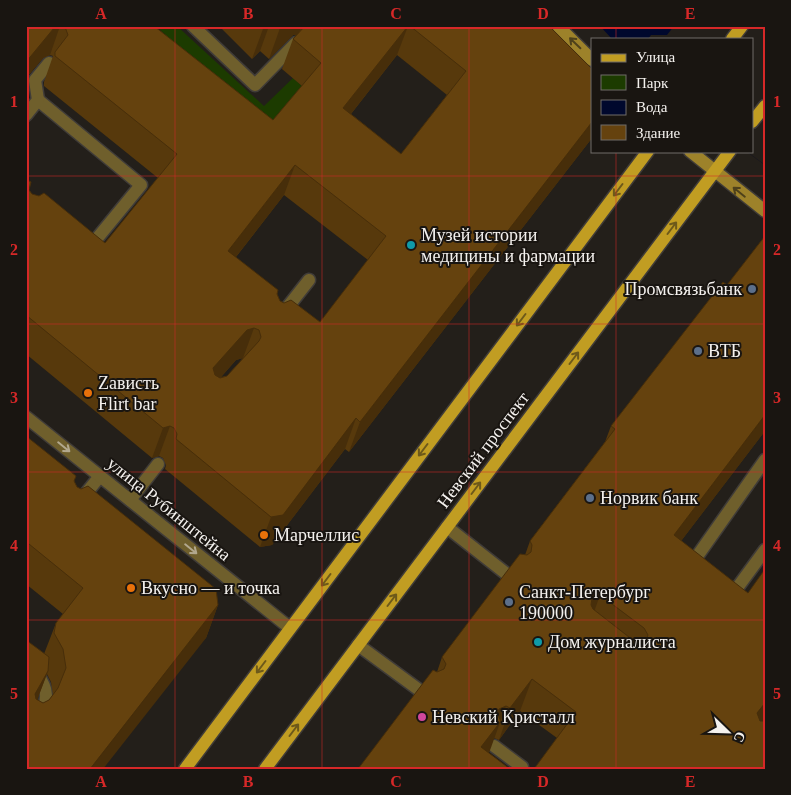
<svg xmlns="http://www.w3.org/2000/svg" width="791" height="795" viewBox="0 0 791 795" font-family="'Times New Roman',serif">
  <rect width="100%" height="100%" fill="#231f1a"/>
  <polygon fill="#1c3b00" points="156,26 177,26 264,106 293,78 310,93 274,136"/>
  <polygon fill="#00082d" points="600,26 765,26 765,165 746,151 752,151 752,39 612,39"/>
  <polygon fill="#231f1a" points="674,26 765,26 765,165 746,151 752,151 752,39 648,39 651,35 667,35"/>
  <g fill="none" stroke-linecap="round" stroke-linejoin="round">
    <defs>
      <g id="service">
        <polyline points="193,26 255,85 296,43"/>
        <polyline points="38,100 141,185 90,247 88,245"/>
        <polyline points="26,115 38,100 35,80 49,63"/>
        <polyline points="283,313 309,280"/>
        <polyline points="130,500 158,464"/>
        <polyline points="80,501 100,476"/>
        <polyline points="447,527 513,579"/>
        <polyline points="693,566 691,565 765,460"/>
        <polyline points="729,593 732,595 765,550"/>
        <polyline points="358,645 426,695"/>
        <path d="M26 657C39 677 56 692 39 716"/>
        <polyline points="494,746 522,767"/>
      </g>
      <polyline id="minor" points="26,417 290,628"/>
      <g id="secondary">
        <polyline points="558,26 592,60"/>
        <polyline points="690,151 765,211"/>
      </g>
      <g id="primary">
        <polyline points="732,39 742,26"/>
        <polyline points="752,122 765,106"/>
        <polyline points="185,769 648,151"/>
        <polyline points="265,769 730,151"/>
      </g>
    </defs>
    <use href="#service" stroke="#403c38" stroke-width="15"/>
    <use href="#minor" stroke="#403c38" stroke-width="15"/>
    <use href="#secondary" stroke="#403c38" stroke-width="15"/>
    <use href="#primary" stroke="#403c38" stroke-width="15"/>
    <use href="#service" stroke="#6f5f2c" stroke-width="12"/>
    <use href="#minor" stroke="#6f5f2c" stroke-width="12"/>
    <use href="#secondary" stroke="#9d822a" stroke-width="12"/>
    <use href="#primary" stroke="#c19d22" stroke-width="12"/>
  </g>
  <g fill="#57390c" fill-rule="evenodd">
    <path d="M26 26H154L273 120 302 86 282 69 293 39 296 35H293L269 59 260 51 252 59 219 26H549L592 69V138L349 452 345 449 272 545 260 547 165 469 166 465 163 458 159 456 152 458 26 354V179L29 190 32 194 105 243 158 178 44 86V82L53 56 50 55 43 58 26 78ZM397 55 447 95 401 154 351 114ZM284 195 368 260 320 322 280 301 277 294 236 257ZM243 358 227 376 221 377 236 360Z"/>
    <polygon points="765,236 765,431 681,541 765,769 557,738 520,711 499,740 494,738 358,769 437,672 442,657 525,555 530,541 605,442 611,426 727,285"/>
    <path d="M26 436 74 481 77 487 218 605 206 638 26 769 44 654 56 623 63 614 26 584ZM47 674 51 682 53 695 49 700 43 703 37 700Z"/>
  </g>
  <g fill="#472e0a">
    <polygon points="57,26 60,26 50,55 43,58 26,78 26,62 54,28"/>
    <polygon points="266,26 269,26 260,51 252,59 263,29"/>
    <polygon points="283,26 302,26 298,35 293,35 269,59 280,28"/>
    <polygon points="408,26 397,55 332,138 343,108"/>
    <polygon points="592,122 592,138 349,452 360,422"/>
    <polygon points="295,165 284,195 217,281 228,251"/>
    <polygon points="254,328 243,358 236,360 202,399 213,368 247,330"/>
    <polygon points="765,415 765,431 662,566 674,535"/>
    <polygon points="356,418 345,449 272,545 260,547 271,517"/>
    <polygon points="170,426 159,456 152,458 163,428"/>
    <polygon points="600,595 589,626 592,598"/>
    <polygon points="218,605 206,638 103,769 90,769"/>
    <polygon points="48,671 36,703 35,694"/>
    <polygon points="532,679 520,711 499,740 510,708"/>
    <polygon points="765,703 765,723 761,724 757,713"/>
    <polygon points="506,706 489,753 477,769 481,747 499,709"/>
  </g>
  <g fill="#65420e" stroke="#472e0a" fill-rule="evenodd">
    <polygon points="26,26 57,26 54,28 26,62"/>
    <path d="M64 26H154L273 120 321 63 293 39 305 26H408L343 108 401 154 466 71 410 26H549L592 69V122L360 422 356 418 283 515 271 517 176 439 177 434 174 428 170 426 163 428 26 315V179L31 182 29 190 32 194 39 196 44 193 105 243 177 154 55 56V52L68 35 65 27ZM295 165 386 236 320 322 291 300 284 303 280 301 277 294 278 290 228 251ZM254 328 259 330 261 337 259 341 227 376 220 378 215 375 213 368 247 330Z"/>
    <polygon points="260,26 266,26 263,29"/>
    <path d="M765 236V415L674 535 748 593 765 569V703L757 713 760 721H765V769H534L576 712 532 679 510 708 506 706 499 709 497 714 501 721 481 747 510 769H358L433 670 437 672 444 669 446 664 442 657 520 554 527 555 531 552 532 545 530 541 615 429 611 426 723 282 727 285ZM600 595 644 628 648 635 646 640 639 643 634 641 593 609 591 605 592 598Z"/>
    <polygon points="26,436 76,476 74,481 77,487 81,489 88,486 216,589 218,605 90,769 26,769 26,640 49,657 48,671 35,694 36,699 43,703 49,700 58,688 66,668 63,649 54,633 56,623 83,588 29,544 26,547"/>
  </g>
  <defs><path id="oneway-shaft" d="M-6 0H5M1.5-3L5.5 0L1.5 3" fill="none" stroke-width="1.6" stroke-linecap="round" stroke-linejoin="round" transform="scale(1.25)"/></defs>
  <g stroke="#4e411b">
    <use href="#oneway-shaft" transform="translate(575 43) rotate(-136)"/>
    <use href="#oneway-shaft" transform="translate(739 192) rotate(-141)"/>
  </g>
  <g stroke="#6d591a">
    <use href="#oneway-shaft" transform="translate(618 190) rotate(127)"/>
    <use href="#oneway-shaft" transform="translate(672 228) rotate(-53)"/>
    <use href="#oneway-shaft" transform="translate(521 320) rotate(127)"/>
    <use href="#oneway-shaft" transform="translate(574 358) rotate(-53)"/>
    <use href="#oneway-shaft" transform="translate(423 450) rotate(127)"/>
    <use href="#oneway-shaft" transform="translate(476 488) rotate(-53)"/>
    <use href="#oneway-shaft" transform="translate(326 580) rotate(127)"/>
    <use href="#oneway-shaft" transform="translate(392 600) rotate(-53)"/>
    <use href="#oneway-shaft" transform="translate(261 667) rotate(127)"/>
    <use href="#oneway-shaft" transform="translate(294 730) rotate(-53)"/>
  </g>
  <g stroke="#b2a88d">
    <use href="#oneway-shaft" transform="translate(64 447) rotate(39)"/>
    <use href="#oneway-shaft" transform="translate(191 549) rotate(39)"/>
  </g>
  <path fill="none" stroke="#d62828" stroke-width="1" stroke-opacity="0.55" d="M175 26V769M322 26V769M469 26V769M616 26V39M616 151V769M26 176H765M26 324H765M26 472H765M26 620H765"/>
  <g fill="#0f9aa8" stroke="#191511" stroke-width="2">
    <circle cx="411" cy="245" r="5"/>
    <circle cx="538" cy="642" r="5"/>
  </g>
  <g fill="#5c6f8a" stroke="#191511" stroke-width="2">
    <circle cx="752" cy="289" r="5"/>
    <circle cx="698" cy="351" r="5"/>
    <circle cx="590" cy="498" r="5"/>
    <circle cx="509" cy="602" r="5"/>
  </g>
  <g fill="#e8710a" stroke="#191511" stroke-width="2">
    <circle cx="88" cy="393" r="5"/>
    <circle cx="264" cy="535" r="5"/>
    <circle cx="131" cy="588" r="5"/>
  </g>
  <circle fill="#d1479c" stroke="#191511" stroke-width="2" cx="422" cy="717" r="5"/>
  <g text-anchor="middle" stroke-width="4" stroke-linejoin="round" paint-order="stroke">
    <g font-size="18" fill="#f4f1ee" stroke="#191511" text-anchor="start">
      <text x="421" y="241">Музей истории<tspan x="421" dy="21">медицины и фармации</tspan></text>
      <text x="742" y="295" text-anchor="end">Промсвязьбанк</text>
      <text x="708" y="357">ВТБ</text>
      <text x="98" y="389">Zависть<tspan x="98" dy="21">Flirt bar</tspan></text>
      <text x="600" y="504">Норвик банк</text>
      <text x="274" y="541">Марчеллис</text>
      <text x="141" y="594">Вкусно — и точка</text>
      <text x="519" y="598">Санкт-Петербург<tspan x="519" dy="21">190000</tspan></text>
      <text x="548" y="648">Дом журналиста</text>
      <text x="432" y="723">Невский Кристалл</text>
    </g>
    <g font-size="18" fill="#f4f1ee" stroke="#191511">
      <text transform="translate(483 450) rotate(-53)" y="6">Невский проспект</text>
      <text transform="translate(169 509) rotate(39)" y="6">улица Рубинштейна</text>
    </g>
  </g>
  <rect width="791" height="795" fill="none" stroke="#191511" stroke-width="55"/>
  <rect x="591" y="38" width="162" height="115" fill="#191511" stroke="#716d69"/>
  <rect x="601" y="54" width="25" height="8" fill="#c19d22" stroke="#716d69"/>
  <text x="636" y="62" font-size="15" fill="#f4f1ee">Улица</text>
  <rect x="601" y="75" width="25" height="15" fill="#1c3b00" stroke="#716d69"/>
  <text x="636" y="88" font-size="15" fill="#f4f1ee">Парк</text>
  <rect x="601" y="100" width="25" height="15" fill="#00082d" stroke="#716d69"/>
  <text x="636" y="112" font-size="15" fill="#f4f1ee">Вода</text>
  <rect x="601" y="125" width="25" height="15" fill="#65420e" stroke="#716d69"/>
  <text x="636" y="138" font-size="15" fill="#f4f1ee">Здание</text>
  <g transform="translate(728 732) rotate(113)" stroke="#191511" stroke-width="4" paint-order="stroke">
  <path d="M0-4L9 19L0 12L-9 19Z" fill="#f4f1ee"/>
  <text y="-8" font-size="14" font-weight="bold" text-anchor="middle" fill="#f4f1ee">С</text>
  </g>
  <rect x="28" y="28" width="736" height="740" fill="none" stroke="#d62828" stroke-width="2"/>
  <g font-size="16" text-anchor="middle" font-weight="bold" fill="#d62828">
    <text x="101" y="19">A</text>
    <text x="248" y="19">B</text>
    <text x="396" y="19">C</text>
    <text x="543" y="19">D</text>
    <text x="690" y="19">E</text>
    <text x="14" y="107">1</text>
    <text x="777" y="107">1</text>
    <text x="14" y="255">2</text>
    <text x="777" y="255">2</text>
    <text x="14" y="403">3</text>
    <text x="777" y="403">3</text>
    <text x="14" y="551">4</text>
    <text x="777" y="551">4</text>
    <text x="14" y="699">5</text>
    <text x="777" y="699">5</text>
    <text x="101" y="787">A</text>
    <text x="248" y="787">B</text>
    <text x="396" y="787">C</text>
    <text x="543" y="787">D</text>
    <text x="690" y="787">E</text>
  </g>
</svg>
